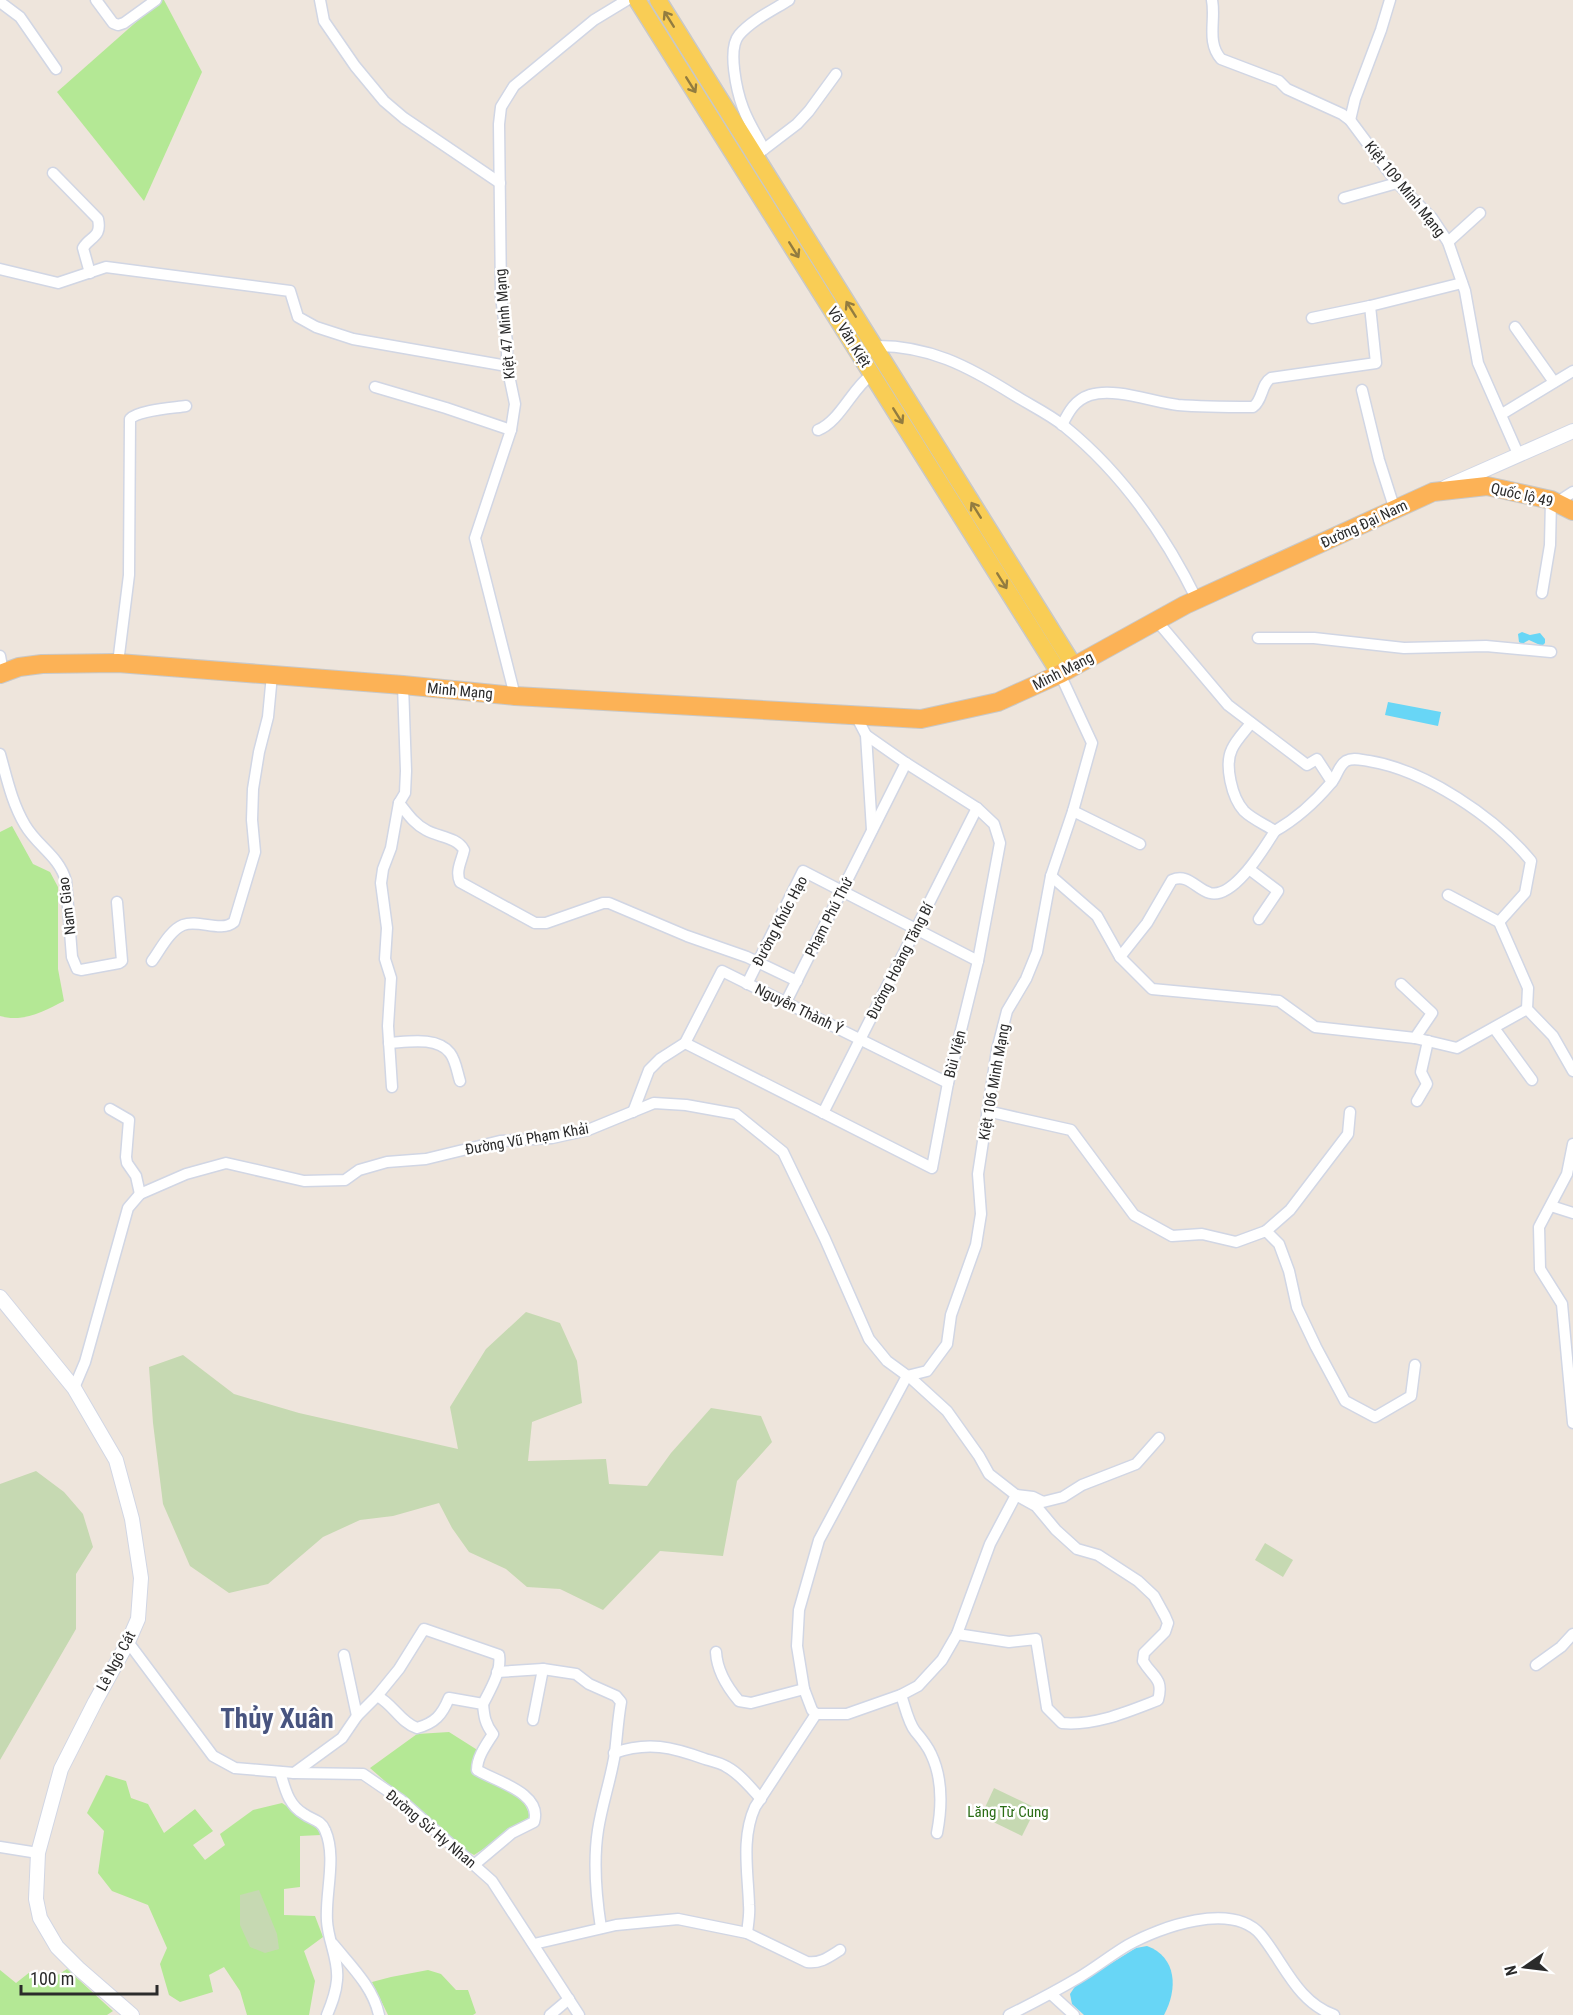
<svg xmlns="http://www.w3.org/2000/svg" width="1573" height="2015" viewBox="0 0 1573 2015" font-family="'Roboto Condensed',sans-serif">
  <rect width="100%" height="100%" fill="#eee5dc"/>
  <g fill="#b4e895">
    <polygon points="161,0 164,0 202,72 144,201 57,92"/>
    <path d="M12 826 33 864 50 872 58 887V969L64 1001C44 1011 23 1023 0 1016V832Z"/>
    <path d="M449 1732 479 1751 473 1772C494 1793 518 1780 531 1818L474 1855 460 1847 370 1768 417 1734Z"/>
    <polygon points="106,1775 126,1781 131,1798 148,1804 164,1833 195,1809 213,1831 193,1845 205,1860 225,1845 220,1834 253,1810 282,1803 315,1825 321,1835 300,1836 300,1887 284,1889 284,1915 315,1916 323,1937 304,1951 315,1981 309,2015 247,2015 240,1991 224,1967 209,1975 213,1992 180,2002 169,1995 160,1964 167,1948 148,1905 112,1891 98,1873 104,1831 87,1813"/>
    <polygon points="67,1969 113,2011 107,2015 0,2015 0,1970 16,1983 30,1972 50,1980"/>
    <polygon points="428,1970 441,1974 456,1990 468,1990 476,2013 473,2015 388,2015 372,1982 391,1977"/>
  </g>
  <g fill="#c6d9b2">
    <polygon points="526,1312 560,1323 577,1361 582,1403 532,1422 528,1461 606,1459 609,1484 647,1486 671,1453 711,1408 761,1416 772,1442 737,1481 723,1556 660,1551 603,1610 560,1589 527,1587 506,1569 469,1552 452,1528 439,1503 393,1516 360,1520 323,1537 268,1584 229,1593 190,1566 163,1504 153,1423 149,1367 183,1355 234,1394 299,1413 458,1449 450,1407 486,1349"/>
    <polygon points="36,1471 64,1492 83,1514 93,1547 76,1574 76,1629 0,1760 0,1484"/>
    <polygon points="1265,1543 1293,1560 1283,1577 1255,1560"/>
    <polygon points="994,1788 1036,1808 1022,1836 981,1816"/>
    <polygon points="259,1890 277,1934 279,1949 265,1953 250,1947 240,1925 240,1895"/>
  </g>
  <g fill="#68d6f6">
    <polygon points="1522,632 1530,635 1540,633 1545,639 1545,643 1542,646 1529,640 1522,644 1519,642 1518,634"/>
    <polygon points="1388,702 1441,712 1438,726 1385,715"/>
    <path d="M1147 1946C1177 1957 1178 1989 1164 2015H1084L1072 2004 1070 1994 1076 1985 1136 1948Z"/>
  </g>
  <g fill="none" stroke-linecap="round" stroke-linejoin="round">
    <defs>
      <g id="minor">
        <polyline points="96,0 113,23 118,25 124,23 156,0"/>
        <polyline points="320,0 324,21 355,66 384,101 404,118 500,183"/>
        <path d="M1212 0C1216 20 1206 42 1221 59L1279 81 1287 89 1342 114 1350 120 1397 183 1432 218 1448 242 1465 291 1478 363 1519 456"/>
        <polyline points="0,2 20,17 56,69"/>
        <polyline points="1350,120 1355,99 1381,30 1390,0"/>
        <path d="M764 149C757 136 748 122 743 108 737 92 727 49 739 35 752 20 773 10 789 0"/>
        <polyline points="759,153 797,124 809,111 836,74"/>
        <path d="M53 173 98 219C102 238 90 236 83 248L90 273"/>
        <polyline points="1344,198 1397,183"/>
        <polyline points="1448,242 1480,213"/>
        <polyline points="0,269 58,283 106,267 290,291 298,317 316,327 353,339 507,366"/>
        <polyline points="1312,318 1370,306 1462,283"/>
        <polyline points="1515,327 1554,382"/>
        <path d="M874 346C928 345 968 366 1014 395 1030 405 1049 414 1064 426 1121 472 1165 535 1197 600"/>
        <polyline points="375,387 446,408 511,430"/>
        <polyline points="1362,390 1379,460 1395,510"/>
        <polyline points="1502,414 1573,371"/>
        <path d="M1062 425C1069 411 1075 400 1090 395 1115 387 1152 402 1178 405 1203 407 1228 407 1253 407 1263 400 1261 384 1271 378L1376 363 1370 306"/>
        <path d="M818 430C840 421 851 390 872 374"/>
        <polyline points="1556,503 1573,492"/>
        <polyline points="1542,593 1550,545 1551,500"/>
        <polyline points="1157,621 1228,705 1307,765 1317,759 1332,782"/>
        <polyline points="1258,638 1314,638 1404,648 1486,646 1551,652"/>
        <polyline points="0,656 3,672"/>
        <path d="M118 663 129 575 130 419C138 410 173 408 186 406"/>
        <polyline points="515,696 475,538 511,430 515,404 507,366 507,342 501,297 499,124 501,107 514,86 594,20 627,0"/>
        <polyline points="855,714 866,735 872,830"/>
        <path d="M0 754C7 779 12 803 25 825 38 847 59 856 66 881L72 957 77 969 81 970 119 963 122 961 117 902"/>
        <path d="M399 803C407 813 414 824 426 830 438 837 457 837 464 850 462 860 455 871 460 882L535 923H546L603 903H609L687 936 747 957 797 981"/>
        <polyline points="1073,811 1140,844"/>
        <path d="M1275 831C1296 819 1315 802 1331 783 1337 777 1338 766 1346 761 1353 757 1361 760 1369 761 1425 770 1495 817 1531 861L1525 893 1499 922"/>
        <polyline points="1249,869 1278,891 1259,919"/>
        <polyline points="1051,876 1097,916 1120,957 1152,989 1279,1001 1315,1027 1415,1038 1457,1048 1527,1009"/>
        <polyline points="1448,895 1499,922 1528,988 1527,1009 1553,1036 1573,1071"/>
        <path d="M1120 957 1147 923 1172 880C1188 873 1196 889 1210 893 1234 899 1264 848 1275 831 1266 825 1252 819 1244 811 1232 798 1224 765 1232 749 1236 740 1245 731 1251 723"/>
        <path d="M152 961C160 950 170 930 183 925 199 919 221 933 234 922L255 852 252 820 253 789 259 752 268 717 272 675"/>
        <polyline points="747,984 803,871 978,961"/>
        <polyline points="1401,984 1432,1013 1415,1038"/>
        <polyline points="786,1002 906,763"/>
        <polyline points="1494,1028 1532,1080"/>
        <path d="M389 1043C407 1042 437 1036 450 1053 456 1061 457 1072 460 1081"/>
        <polyline points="685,1043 932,1168 948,1083 978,961 1000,843 994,824 977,808 906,763 866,735"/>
        <polyline points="685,1043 722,971 948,1083"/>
        <polyline points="392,1087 388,1026 391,978 385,959 387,928 381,883 383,869 391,848 399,803 405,793 406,771 403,685"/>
        <polyline points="1417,1101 1427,1084 1421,1072 1428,1041"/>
        <polyline points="110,1109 129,1120 126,1157 127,1163 136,1176 140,1194"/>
        <polyline points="987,1111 1071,1130 1134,1215 1172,1236 1202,1234 1236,1242 1266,1231 1279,1244 1289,1271 1297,1307 1316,1347 1345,1401 1375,1417 1411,1396 1415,1365"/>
        <polyline points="633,1112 649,1070 660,1059 685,1043"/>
        <polyline points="823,1113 977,808"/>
        <polyline points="1573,1144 1567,1174 1539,1227 1540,1269 1562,1304 1573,1423"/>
        <polyline points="1551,1206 1573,1213"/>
        <polyline points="1266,1231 1290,1210 1348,1134 1350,1112"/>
        <polyline points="907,1376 927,1371 947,1344 951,1315 976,1245 981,1214 978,1174 997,1050 1007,1011 1026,979 1037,952 1051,876 1073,811 1092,743 1060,674"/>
        <path d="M74 1388 85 1362 128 1208 140 1194 186 1174 226 1163 304 1181 345 1180 359 1170 387 1162 426 1159 500 1141 552 1138 588 1130 654 1103 686 1105 736 1114 783 1152 825 1239 869 1339 887 1361 913 1380 947 1411 979 1456 989 1474 1016 1495 1036 1506 1056 1530 1077 1549 1098 1555 1138 1581 1154 1596 1165 1616 1168 1623 1165 1632 1144 1653 1143 1661C1153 1678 1164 1678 1158 1700 1127 1712 1095 1726 1062 1723L1047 1708 1036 1639 1009 1642 957 1634"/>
        <polyline points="128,1642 213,1756 235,1768 294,1773 363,1774 401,1800 492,1881 579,2015"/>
        <path d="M716 1652C717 1671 727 1687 739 1701L751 1703 804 1689"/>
        <polyline points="344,1655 357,1716"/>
        <polyline points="1536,1665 1561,1647 1573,1634"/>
        <path d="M497 1672 543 1669 576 1674 589 1684 616 1696 621 1702C618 1719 617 1736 615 1753 611 1779 602 1804 598 1830 593 1862 596 1896 601 1928"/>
        <path d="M901 1695C905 1706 908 1722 915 1731 921 1738 927 1745 931 1754 943 1779 942 1807 937 1833"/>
        <path d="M377 1696C393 1704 401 1723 417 1728 435 1723 442 1715 449 1698L483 1704C484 1716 485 1724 493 1734 486 1745 477 1757 477 1770 495 1781 543 1793 534 1822L512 1833 474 1865"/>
        <polyline points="816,1714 847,1714 901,1695 918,1686 942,1660 957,1634 990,1544 1016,1495 1033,1497 1043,1502 1063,1497 1082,1485 1136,1464 1159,1438"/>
        <polyline points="816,1714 812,1710 804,1689 797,1646 799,1610 819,1540 907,1376"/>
        <polyline points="533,1720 543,1669"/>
        <path d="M614 1753C648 1741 672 1747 705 1759 712 1761 721 1763 727 1767 740 1774 751 1788 761 1799"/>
        <path d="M280 1772C285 1788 288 1805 304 1814 312 1820 321 1820 325 1830 337 1857 325 1893 327 1921 328 1941 339 1960 337 1980 336 1993 332 2003 327 2015"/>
        <path d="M294 1773 342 1738 357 1716 377 1696 399 1669 424 1629 499 1655C502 1671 490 1690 483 1704"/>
        <polyline points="0,1847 38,1853"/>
        <path d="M747 1933C748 1924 750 1914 749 1905 748 1872 741 1838 755 1807L816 1714"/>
        <path d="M333 1944C351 1966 373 1987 379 2015"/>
        <path d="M534 1944 616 1925 678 1919 747 1933 807 1962C820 1964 829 1957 840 1950"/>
        <polyline points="1051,1994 1074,2015"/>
        <polyline points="550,2015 569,1999"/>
        <path d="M1009 2015C1033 2003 1056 1991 1078 1978 1095 1968 1111 1955 1128 1945 1160 1927 1232 1901 1261 1935 1284 1963 1297 2002 1334 2015"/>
      </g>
      <g id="tertiary">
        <polyline points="1446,487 1573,431"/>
        <polyline points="0,1297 74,1388 116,1460 132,1519 141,1578 138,1619 128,1642 95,1702 61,1769 38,1853 36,1899 40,1918 57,1947 78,1968 132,2015"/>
      </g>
      <g id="primary">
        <polyline points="637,0 1060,674"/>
        <polyline points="658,0 1074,666"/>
      </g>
      <polyline id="trunk" points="0,674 19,667 42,664 118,663 403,685 515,696 921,719 998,702 1060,674 1185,605 1433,492 1487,486 1551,500 1573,511"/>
    </defs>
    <use href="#minor" stroke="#d1d6e4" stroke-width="13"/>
    <use href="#tertiary" stroke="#d1d6e4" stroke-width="16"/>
    <use href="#primary" stroke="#c8c8c8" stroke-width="19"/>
    <use href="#trunk" stroke="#c8c8c8" stroke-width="20"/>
    <use href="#minor" stroke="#fff" stroke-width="10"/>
    <use href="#tertiary" stroke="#fff" stroke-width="14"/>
    <use href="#primary" stroke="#f9cd55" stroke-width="16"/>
    <use href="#trunk" stroke="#fcb256" stroke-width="18"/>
  </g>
  <defs><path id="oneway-shaft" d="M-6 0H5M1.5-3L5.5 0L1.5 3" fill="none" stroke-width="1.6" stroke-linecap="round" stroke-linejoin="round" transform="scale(1.5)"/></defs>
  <g stroke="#927c40">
    <use href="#oneway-shaft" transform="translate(669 19) rotate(-122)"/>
    <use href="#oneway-shaft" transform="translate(691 85) rotate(58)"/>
    <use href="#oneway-shaft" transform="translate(794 250) rotate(58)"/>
    <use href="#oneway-shaft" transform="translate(851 309) rotate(-122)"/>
    <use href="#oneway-shaft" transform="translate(898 416) rotate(58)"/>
    <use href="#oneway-shaft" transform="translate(976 510) rotate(-122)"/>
    <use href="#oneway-shaft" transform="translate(1002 581) rotate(58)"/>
  </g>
  <g text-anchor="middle" stroke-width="5" stroke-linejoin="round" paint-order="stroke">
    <g font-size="15" fill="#2b2b2b" stroke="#fff">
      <text transform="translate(1405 189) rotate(51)" y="5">Kiệt 109 Minh Mạng</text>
      <text transform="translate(505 324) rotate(-95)" y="5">Kiệt 47 Minh Mạng</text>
      <text transform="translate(849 337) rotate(58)" y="5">Võ Văn Kiệt</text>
      <text transform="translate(1522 495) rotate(13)" y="5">Quốc lộ 49</text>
      <text transform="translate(1364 524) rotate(-25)" y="5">Đường Đại Nam</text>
      <text transform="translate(1063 671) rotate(-27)" y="5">Minh Mạng</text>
      <text transform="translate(460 691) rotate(5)" y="5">Minh Mạng</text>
      <text transform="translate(67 906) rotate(-97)" y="5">Nam Giao</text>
      <text transform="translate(829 917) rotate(-63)" y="5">Phạm Phú Thứ</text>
      <text transform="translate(780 921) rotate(-62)" y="5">Đường Khúc Hạo</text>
      <text transform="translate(900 961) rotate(-63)" y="5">Đường Hoàng Tăng Bí</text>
      <text transform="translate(799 1009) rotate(26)" y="5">Nguyễn Thành Ý</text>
      <text transform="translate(955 1054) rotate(-76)" y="5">Bùi Viện</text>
      <text transform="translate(994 1082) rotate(-80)" y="5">Kiệt 106 Minh Mạng</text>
      <text transform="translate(527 1139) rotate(-10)" y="5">Đường Vũ Phạm Khải</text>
      <text transform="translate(116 1661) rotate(-62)" y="5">Lê Ngô Cát</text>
      <text transform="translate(431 1829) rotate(40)" y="5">Đường Sử Hy Nhan</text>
    </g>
    <g font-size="15" fill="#2b6d16" stroke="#fff">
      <text x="1008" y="1817">Lăng Từ Cung</text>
    </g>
    <g font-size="27" font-weight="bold" fill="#48547f" stroke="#fff">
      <text x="277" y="1728">Thủy Xuân</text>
    </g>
  </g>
  <g transform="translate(1525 1967) rotate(256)" stroke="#ffffff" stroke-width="4.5" paint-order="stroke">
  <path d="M0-4.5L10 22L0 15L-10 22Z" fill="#2b2b2b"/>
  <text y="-9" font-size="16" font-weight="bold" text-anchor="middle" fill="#2b2b2b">N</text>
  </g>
  <path d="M21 1985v9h136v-9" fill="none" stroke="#2b2b2b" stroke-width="3"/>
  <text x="30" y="1985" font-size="18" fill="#2b2b2b" stroke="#ffffff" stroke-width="4.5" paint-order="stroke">100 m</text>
</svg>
